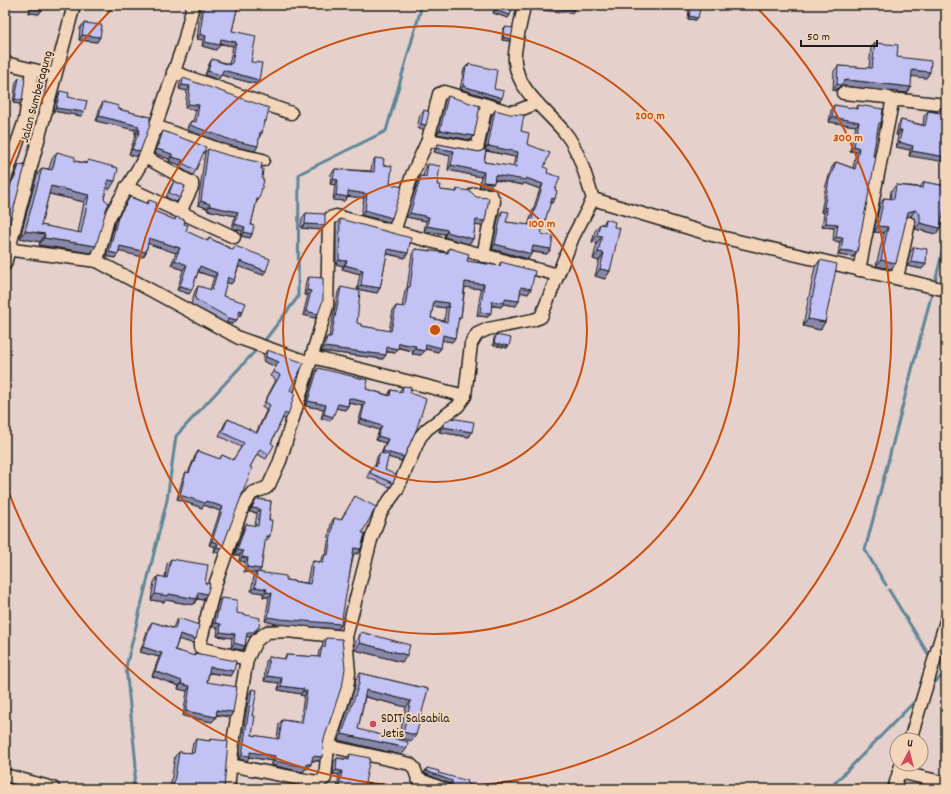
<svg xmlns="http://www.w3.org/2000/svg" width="951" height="794" viewBox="0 0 951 794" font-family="Dekko,sans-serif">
  <rect width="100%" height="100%" fill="#e5d0cb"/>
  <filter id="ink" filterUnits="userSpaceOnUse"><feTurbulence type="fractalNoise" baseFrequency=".025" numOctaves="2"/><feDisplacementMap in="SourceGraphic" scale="8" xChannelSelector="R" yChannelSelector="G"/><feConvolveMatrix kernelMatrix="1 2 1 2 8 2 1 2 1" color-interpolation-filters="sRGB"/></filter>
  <g filter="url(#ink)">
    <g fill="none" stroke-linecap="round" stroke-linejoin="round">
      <g stroke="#5e8598" stroke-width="3">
        <polyline points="945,5 943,22 946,38"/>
        <polyline points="935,282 946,237"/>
        <polyline points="262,344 298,297 299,174 386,131 422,5"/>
        <polyline points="886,585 865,550 933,289"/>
        <polyline points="889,590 930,657 930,659"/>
        <polyline points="931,686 946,672"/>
        <polyline points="133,789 136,765 126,667 167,500 176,436 258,348"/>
        <polyline points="829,789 917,699"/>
      </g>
      <defs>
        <g id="minor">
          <polyline points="5,63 55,75"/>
          <polyline points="173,72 291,113"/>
          <polyline points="843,93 887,97 893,101"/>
          <polyline points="155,126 226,152 263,160"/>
          <polyline points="428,140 477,149 486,105"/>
          <polyline points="145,157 192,183 192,187 180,212"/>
          <polyline points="5,179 25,120 32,70"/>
          <polyline points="126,187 234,237"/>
          <polyline points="474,194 491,195 494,201 483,256"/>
          <polyline points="593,199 712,235 946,290"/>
          <polyline points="394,232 412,175 428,140 439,94 444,92 509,112 517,111 537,103"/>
          <polyline points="5,249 97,261 108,219 145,157 184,42 193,5"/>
          <polyline points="97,261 239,338 310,363"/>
          <polyline points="5,264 74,5"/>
          <polyline points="859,270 892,103 893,101 901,100 946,105"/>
          <polyline points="897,278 909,223"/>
          <polyline points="312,357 465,396"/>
          <polyline points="247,659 204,649 200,647 200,643 215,585 243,506 252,493 266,488 269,485 280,461 327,306 329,222 330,218 336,216 558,275"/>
          <polyline points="910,740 946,621"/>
          <polyline points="328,746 410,764 414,768 418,779 444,789"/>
          <path d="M230 765 311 781 320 782 325 778 328 746 347 688 349 673 346 637 371 540 381 512 397 490 420 437 427 429 458 406 465 396 471 344 477 334 488 329 533 320 541 317 573 237 593 199C586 178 580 152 566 134 549 112 518 92 515 62 513 49 522 20 524 5"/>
          <polyline points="899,772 946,783"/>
          <polyline points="5,775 53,788"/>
          <polyline points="228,789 233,742 247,659 256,641 267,632 287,631 346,637"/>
          <polyline points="894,789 901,765"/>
        </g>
      </defs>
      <use href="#minor" stroke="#1c1c1c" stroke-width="15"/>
      <use href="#minor" stroke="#f3d6ba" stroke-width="12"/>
    </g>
    <g fill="#a8a7d2" stroke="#1c1c1c" fill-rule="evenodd">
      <polygon points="30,5 42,5 42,9 39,14 29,13"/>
      <polygon points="201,5 238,5 232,31 251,62 259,80 256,84 221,75 218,80 205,75 209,64 212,59 229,64 233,46 220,44 216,50 202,46 203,40 197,39"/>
      <polygon points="496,5 513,5 510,15 508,18 493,13"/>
      <polygon points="691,7 696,20 688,19 689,9"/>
      <polygon points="84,23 100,37 97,42 79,40 80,28"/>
      <polygon points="505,27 509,41 502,40 503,29"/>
      <polygon points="875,43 897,57 930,72 926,78 912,76 907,93 844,86 840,86 836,90 833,90 834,71 838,66 869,68 871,48"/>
      <polygon points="469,64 494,89 500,101 460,89 464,69"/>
      <polygon points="41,74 39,108 34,107 38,79"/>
      <polygon points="19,78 22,101 20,104 13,103 16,82"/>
      <polygon points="183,78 266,121 263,125 262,133 260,136 255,151 228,145 187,130 188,125 191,121 193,121 196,110 185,108 187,91 179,89 180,82"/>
      <polygon points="60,91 68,97 81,116 53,111 58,95"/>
      <polygon points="448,96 474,136 471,140 437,134 445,100"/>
      <polygon points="103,102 118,109 150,117 136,157 129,154 136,134 135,134 135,130 96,121 100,107"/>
      <polygon points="834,105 856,109 858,105 878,128 853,257 838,255 840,242 833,241 834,228 822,227 824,213 821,212 826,185 832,167 836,162 853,168 856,152 850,151 856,126 829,122 831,110"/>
      <polygon points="941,107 946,107 909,156 910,150 896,147 898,135 896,135 898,125 901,120 923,125 924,116 928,111 937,112"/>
      <polygon points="424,110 423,130 417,128 420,115"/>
      <path d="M495 110 521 131 527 144 544 167 547 173 555 190 552 203H550L541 234 551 249 547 254 532 252 531 254 528 259 492 249 499 215 502 211 506 222 528 225 540 189 524 183 523 185 494 180 490 187H479L481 177 448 170 450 156 434 152 435 149 438 144 479 152 485 149 492 115ZM486 151 515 157 513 167 484 162Z"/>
      <polygon points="163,131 196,170 193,175 179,167 180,165 169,161 169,159 154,153 160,136"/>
      <polygon points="208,149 256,203 251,225 252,234 250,238 241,236 242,231 232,228 235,216 207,210 207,208 198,205 205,152"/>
      <path d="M57 152 75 161 86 163 88 160 110 189 106 188 104 199 106 210 91 253 39 245 40 242 20 238 37 175 42 168 49 169 52 159ZM49 194 84 202 78 233 41 225Z"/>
      <polygon points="375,158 383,165 390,184 392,218 389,222 361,215 364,198 348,196 344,201 333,200 335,185 330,184 331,174 335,169 371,171 372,163"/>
      <polygon points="428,164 437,185 440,190 456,192 457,189 485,221 481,226 475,225 473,239 469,244 444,237 445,234 424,231 426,221 406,217 418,181 421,176 423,176 425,169"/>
      <polygon points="19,165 6,237 5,239 5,197 8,185 13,180 16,170"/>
      <polygon points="174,181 180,198 176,202 166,197 171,186"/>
      <polygon points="924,182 946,186 946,211 943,215 940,228 936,234 915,229 916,220 911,216 906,217 891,269 876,266 884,233 874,232 880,204 884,198 890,199 891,191 896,185 920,187"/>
      <polygon points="130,197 147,203 149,200 154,211 175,220 176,217 184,224 186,231 207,241 209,238 232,249 235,246 263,275 239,266 234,280 231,284 226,282 223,296 240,316 238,315 233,324 226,323 191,304 195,291 198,286 210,290 214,277 198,272 192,289 189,294 177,290 183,270 171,265 176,253 148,243 146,252 143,257 119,251 115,258 106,256 115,222"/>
      <polygon points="306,213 325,225 321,230 301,228 302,218"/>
      <polygon points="340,219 408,253 405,258 387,254 380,288 377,293 357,289 360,274 342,269 343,266 336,264 336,224"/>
      <polygon points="606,219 614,227 610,271 605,279 595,276 599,261 593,259 597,243 592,242 595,231 600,224 603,224"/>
      <polygon points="914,247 926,264 922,269 907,266 910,252"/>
      <path d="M449 248 467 261 498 266 501 262 531 289 528 294 521 292 516 306 503 304 501 307 492 306 488 317 477 316 481 289 465 287 461 317 458 321 455 338 452 342 442 340 441 348 438 352 425 349 421 355 412 354 413 351 398 348 395 353 386 352 383 359 321 351 324 341 327 337H329L338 292 341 287 357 323 361 326 389 331 393 310 396 306 402 307 405 291 407 288 412 254 415 249 446 253ZM433 306 446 308 444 321 431 318Z"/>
      <polygon points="820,260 825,322 820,330 803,326 815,267"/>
      <polygon points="309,277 315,318 303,315 308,295 304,295 306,281"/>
      <polygon points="496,335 507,348 493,345 494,338"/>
      <polygon points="267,350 290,390 288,415 285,419 283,418 271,443 269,454 266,459 257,454 250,467 222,548 219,553 214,552 215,547 209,545 220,511 204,505 202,508 177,499 183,477 186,472 188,473 195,456 198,451 219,459 222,455 233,460 241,447 219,436 225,423 228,419 256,433 267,409 262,407 276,380 270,376 276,367 263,361 264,355"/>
      <polygon points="318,368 366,389 388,395 391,390 400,392 400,390 403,386 401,461 388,457 385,470 393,483 390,487 367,477 371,469 374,465 375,466 377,457 380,453 381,453 385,443 376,440 379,430 358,423 363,406 349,403 348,406 345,410 336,408 330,421 321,418 324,409 305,406 315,372"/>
      <polygon points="443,424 472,432 469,437 439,432 440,429"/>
      <polygon points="355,496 362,533 361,549 358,554 354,553 338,629 277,624 265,621 269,597 263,597 263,593 251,591 254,576 256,573 244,572 245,562 239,561 240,555 234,555 243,529 246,524 255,526 257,513 249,512 250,509 257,499 271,501 267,540 265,540 261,569 259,572 286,580 307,583 310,566 313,561 321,562 321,559 325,554 326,555 331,523 334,518 341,520"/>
      <polygon points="171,559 205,583 203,600 197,599 193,605 166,600 164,602 151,600 154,582 158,576 165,578 167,564"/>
      <polygon points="221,598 256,631 250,637 246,636 245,646 242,650 231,648 232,638 217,636 218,628 212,627 218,602"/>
      <polygon points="178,618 196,639 192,643 179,639 175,650 193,656 195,653 234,671 231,676 209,673 207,682 233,712 230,717 216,715 216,717 212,722 183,716 187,691 178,689 179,686 152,676 159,657 140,652 149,626 152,622 173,628 175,623"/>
      <polygon points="361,632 407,655 402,662 355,650 354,647 356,640"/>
      <polygon points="326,638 324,739 319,761 312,761 311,764 308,769 306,768 303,772 271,765 272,761 249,757 247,761 239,759 249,694 252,689 252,735 277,739 279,724 282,720 300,722 304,696 300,695 301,694 278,690 279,683 264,681 266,661 269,657 284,659 286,655 318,657 319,651 322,647 323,642"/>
      <polygon points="360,673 428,689 412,741 399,738 406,707 365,697 358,729 402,755 338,740 354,690 356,679"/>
      <polygon points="196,739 209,741 210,739 224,789 170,789 175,756 179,752 191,753 193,743"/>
      <polygon points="350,754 364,788 364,789 337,789 339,775 333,774 334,762 337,758 347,759 347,758"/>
      <polygon points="427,768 438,773 467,784 488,789 451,789 450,784 424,773 425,771"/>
    </g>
    <g fill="#8888ab" stroke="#1c1c1c">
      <polygon points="121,5 132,5 130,8"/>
      <polygon points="531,5 540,5 538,7"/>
      <polygon points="540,6 574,10 572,13 538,10"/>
      <polygon points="32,8 42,9 39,14 29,13"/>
      <polygon points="495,10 510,15 508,18 493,13"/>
      <polygon points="689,16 698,18 696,20 688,19"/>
      <polygon points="5,23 8,23 5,27"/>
      <polygon points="200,34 206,36 203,40 197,39"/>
      <polygon points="82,35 100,37 97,42 79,40"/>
      <polygon points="503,37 511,39 509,41 502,40"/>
      <polygon points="221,39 236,42 233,46 218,43"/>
      <polygon points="205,42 220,45 216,50 202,46"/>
      <polygon points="223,70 259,80 256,84 221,75 218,80 205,75 208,71"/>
      <polygon points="912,70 930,72 926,78 908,76"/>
      <polygon points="848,80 911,87 907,93 844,86 840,86 836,90 833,90 837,84 844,81"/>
      <polygon points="182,85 190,86 187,91 179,89"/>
      <polygon points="463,86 502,98 500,101 460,89"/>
      <polygon points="15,99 22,101 20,104 13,103"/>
      <polygon points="37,103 42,104 39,108 34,107"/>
      <polygon points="188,104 199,105 196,110 185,108"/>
      <polygon points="56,108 84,112 81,116 53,111"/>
      <polygon points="99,116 139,126 135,130 96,121"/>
      <polygon points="832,117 859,122 856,126 829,122"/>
      <polygon points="264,121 266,121 263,125 261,125"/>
      <polygon points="421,124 426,125 423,130 417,128"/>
      <polygon points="190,125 258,146 255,151 228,145 187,130"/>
      <polygon points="138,129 140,130 136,134 135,134"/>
      <polygon points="440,130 474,136 471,140 437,134"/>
      <polygon points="899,130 902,130 898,135 896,135"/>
      <polygon points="899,142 913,146 910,150 896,147"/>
      <polygon points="488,146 518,152 515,157 484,150"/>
      <polygon points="854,146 859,148 856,152 850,151"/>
      <polygon points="437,148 454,151 450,156 434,152"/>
      <polygon points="132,149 140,152 136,157 129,154"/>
      <polygon points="157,149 172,154 169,159 154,153"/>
      <polygon points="912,151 946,157 946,162 909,156"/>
      <polygon points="172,157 183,160 180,165 169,161"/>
      <polygon points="451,165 484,172 481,177 448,170"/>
      <polygon points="495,175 526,178 543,184 540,189 524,183 523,185 492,179"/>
      <polygon points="333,179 338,180 335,185 330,184"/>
      <polygon points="108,180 115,181 110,189 103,187"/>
      <polygon points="483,182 494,183 490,187 479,187"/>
      <polygon points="51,186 89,195 84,202 46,193"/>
      <polygon points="348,191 367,194 364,198 345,196"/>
      <polygon points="336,195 348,197 344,201 333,200"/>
      <polygon points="552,198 555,199 552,203 549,203"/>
      <polygon points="257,199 259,199 256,203 254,203"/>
      <polygon points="201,201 210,204 207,208 198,205"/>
      <polygon points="210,206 238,212 235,216 207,210"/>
      <polygon points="824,207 827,208 824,213 821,212"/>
      <polygon points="365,210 392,218 389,222 361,215"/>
      <polygon points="915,210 911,216 903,218 908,212"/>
      <polygon points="410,213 429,217 426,221 406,217"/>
      <polygon points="476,220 485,221 481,226 473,225"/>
      <polygon points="826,223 838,224 834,228 822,227"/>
      <polygon points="920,223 940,228 936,234 915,229"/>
      <polygon points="235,224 245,227 242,231 232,228"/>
      <polygon points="305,224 325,225 321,230 301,228"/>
      <polygon points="427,226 448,230 445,234 424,231"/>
      <polygon points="878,226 888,227 884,233 874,232"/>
      <polygon points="25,231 45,234 40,242 20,238"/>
      <polygon points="244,232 252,234 250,238 241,236"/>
      <polygon points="447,232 473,239 469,244 444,237"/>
      <polygon points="597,235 602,236 597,243 592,242"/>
      <polygon points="836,237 843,238 840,242 833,241"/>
      <polygon points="44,238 96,246 91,253 39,245"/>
      <polygon points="149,238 180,248 176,253 146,243"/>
      <polygon points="495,244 531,254 528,259 492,249"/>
      <polygon points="120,246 146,252 143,257 117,251"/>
      <polygon points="533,246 551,249 547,254 529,251"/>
      <polygon points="388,249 408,253 405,258 385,253"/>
      <polygon points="841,250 857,252 853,257 838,255"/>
      <polygon points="109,252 118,254 115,258 106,256"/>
      <polygon points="598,252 604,253 599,261 593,259"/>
      <polygon points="175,260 187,265 183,270 171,265"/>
      <polygon points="339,260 347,261 343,266 336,264"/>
      <polygon points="881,260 896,263 891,269 876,266"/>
      <polygon points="240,261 266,271 263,275 237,266"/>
      <polygon points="911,262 926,264 922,269 907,266"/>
      <polygon points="345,265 363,270 360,274 342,269"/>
      <polygon points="200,266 217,273 214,277 196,271"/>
      <polygon points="600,269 610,271 605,279 595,276"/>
      <polygon points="228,277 234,280 231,284 224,282"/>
      <polygon points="465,282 484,284 481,289 462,287"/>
      <polygon points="361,285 380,288 377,293 357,289"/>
      <polygon points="180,286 192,289 189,294 177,290"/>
      <polygon points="521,287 531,289 528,294 518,292"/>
      <polygon points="307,290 311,291 308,295 304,295"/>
      <polygon points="505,299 519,301 516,306 503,304 501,307 489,305 492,301"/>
      <polygon points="434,301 449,303 446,308 431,306"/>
      <polygon points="240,310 243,311 240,316 237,315"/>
      <polygon points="306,311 318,314 315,318 303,315"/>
      <polygon points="480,312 491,313 488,317 477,316"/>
      <polygon points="229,318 237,320 233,324 226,323"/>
      <polygon points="808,319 825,322 820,330 803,326"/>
      <polygon points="443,335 455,338 452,342 440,340"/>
      <polygon points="399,343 416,346 413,351 396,347"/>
      <polygon points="494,343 509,346 507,348 493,345"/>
      <polygon points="426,344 441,348 438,352 423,348"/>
      <polygon points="324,347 386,355 383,359 321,351"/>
      <polygon points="387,347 398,349 395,353 384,351"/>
      <polygon points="415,349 425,351 421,355 412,354"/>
      <polygon points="266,357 279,362 276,367 263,361"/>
      <polygon points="349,398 365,402 363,406 346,402"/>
      <polygon points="308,401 326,405 324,409 305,406"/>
      <polygon points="338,404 348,406 345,410 335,408"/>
      <polygon points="324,414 333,417 330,421 321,418"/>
      <polygon points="361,419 382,426 379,430 358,423"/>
      <polygon points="443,427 472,432 469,437 439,432"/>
      <polygon points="378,436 388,439 385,443 376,440"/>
      <polygon points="383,451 404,457 401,461 381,455"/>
      <polygon points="180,495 206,501 223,507 220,511 204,505 202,508 177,499"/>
      <polygon points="252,508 260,509 257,513 249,512"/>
      <polygon points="266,536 270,536 267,540 263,540"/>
      <polygon points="212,541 218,543 215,547 209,545"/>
      <polygon points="217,547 222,548 219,553 214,552"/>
      <polygon points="354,548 361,549 358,554 351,553"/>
      <polygon points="237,550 243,551 240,555 234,555"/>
      <polygon points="242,557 248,558 245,562 239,561"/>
      <polygon points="247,567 261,569 258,574 257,572 256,573 244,572"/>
      <polygon points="255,587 267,589 263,593 251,591"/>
      <polygon points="198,592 207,594 203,600 194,598"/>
      <polygon points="266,592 272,593 269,597 263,597"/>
      <polygon points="155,594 169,594 197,599 193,605 166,600 164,602 151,600"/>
      <polygon points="268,617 341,624 338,629 277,624 265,621"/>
      <polygon points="215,623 221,624 218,628 212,627"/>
      <polygon points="259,627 256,631 250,637 244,636 247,632"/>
      <polygon points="220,632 235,634 232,638 217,636"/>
      <polygon points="180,634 196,639 192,643 177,639"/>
      <polygon points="234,643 245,646 242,650 231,648"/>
      <polygon points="360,643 407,655 402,662 355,650"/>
      <polygon points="143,647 162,653 159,657 140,652"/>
      <polygon points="210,667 234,671 231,676 206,672"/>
      <polygon points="155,671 182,681 179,686 152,676"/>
      <polygon points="267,676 282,678 279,683 264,681"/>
      <polygon points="181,684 190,686 187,691 178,689"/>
      <polygon points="281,686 304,689 301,694 278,690"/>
      <polygon points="366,690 411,701 406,707 362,696"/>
      <polygon points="303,691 307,691 304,696 300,695"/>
      <polygon points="217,710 233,712 230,717 214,714"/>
      <polygon points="186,711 216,717 212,722 183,716"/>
      <polygon points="403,732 416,735 412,741 399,738"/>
      <polygon points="342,734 407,748 402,755 338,740"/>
      <polygon points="250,752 275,756 272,761 249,757 247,761 239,759 242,755"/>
      <polygon points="313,756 322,757 319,761 310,760"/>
      <polygon points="274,761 307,764 311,764 308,769 306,768 303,772 271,765"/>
      <polygon points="336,770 342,771 339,775 333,774"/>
      <polygon points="426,771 452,781 450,784 424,773"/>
      <polygon points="339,787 364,788 364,789 338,789"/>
    </g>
    <g fill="#c3c2f4" stroke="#1c1c1c" fill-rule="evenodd">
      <polygon points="5,5 11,5 8,23 5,23"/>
      <polygon points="32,5 42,5 42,9 32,8"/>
      <polygon points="204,5 238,5 232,31 256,36 251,62 262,63 259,80 223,70 221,75 208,71 212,59 229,65 232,63 236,42 221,39 220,45 205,42 206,36 200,34"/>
      <polygon points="497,5 513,5 510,15 495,10"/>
      <polygon points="541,5 575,5 574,10 540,6"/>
      <polygon points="691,7 700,8 698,18 689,16"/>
      <polygon points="84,23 102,25 100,37 82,35"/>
      <polygon points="505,27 513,28 511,39 503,37"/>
      <polygon points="875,43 898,45 897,57 931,61 930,72 912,70 911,87 848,80 844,81 840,85 837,84 838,66 872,68"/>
      <polygon points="469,64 497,70 494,89 504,91 502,98 463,86 466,66 468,67"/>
      <polygon points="41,74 46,76 44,87 46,87 42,104 37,103"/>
      <polygon points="19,78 25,79 22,101 15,99"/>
      <polygon points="183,78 269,108 266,121 264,121 262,133 260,132 258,146 231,140 190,125 191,121 196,122 199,105 188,104 190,86 182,85"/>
      <polygon points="60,91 69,93 68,97 87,101 84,112 56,108"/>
      <polygon points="448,96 480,106 474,136 440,130"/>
      <polygon points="103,102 119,106 118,109 150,117 150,125 140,152 132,149 140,130 138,129 139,126 99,116"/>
      <polygon points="834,105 858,109 858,105 883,109 881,123 879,123 876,138 873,156 876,157 857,252 841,250 843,238 836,237 838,224 826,223 827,208 824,207 829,180 836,162 855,169 859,148 854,146 859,122 832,117"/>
      <polygon points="941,107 946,107 946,157 912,151 913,146 899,142 902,130 899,130 901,120 925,126 928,111 940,113"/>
      <polygon points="424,110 429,112 426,125 421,124"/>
      <polygon points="495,110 510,114 524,115 521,131 529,133 527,144 550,153 544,167 548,169 547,173 560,177 555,190 557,191 555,199 552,198 541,234 553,236 551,249 533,246 531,254 495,244 502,211 509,212 506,222 530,225 543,184 526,178 526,180 495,175 494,183 483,182 484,172 451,165 454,151 437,148 438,144 479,152 486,149 484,162 516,167 518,152 488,146"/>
      <polygon points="163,131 206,147 196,170 182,163 183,160 172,157 172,154 157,149"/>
      <polygon points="208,149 227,155 262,163 261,169 263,169 262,179 264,180 259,199 257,199 251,225 254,226 252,234 244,232 245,227 235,224 238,212 210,206 210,204 201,201"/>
      <path d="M57 152 75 157V161L87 164 88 160 118 168 115 181 108 180 104 199 109 203 106 210 96 246 44 238 45 234 25 231 42 168 52 170ZM51 186 89 195 81 233 41 225Z"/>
      <polygon points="375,158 384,159 383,165 392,166 390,184 402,187 392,218 365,210 367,194 348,191 348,197 336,195 338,180 333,179 335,169 374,172"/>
      <polygon points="428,164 440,166 437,185 441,185 440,190 457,192 457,189 470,191 476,197 489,198 485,221 476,220 473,239 447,232 448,230 427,226 429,217 410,213 421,176 426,177"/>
      <polygon points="19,165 25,166 6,237 5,238 5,204 12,181 15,177"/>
      <polygon points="174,181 185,186 180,198 169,193"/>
      <polygon points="924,182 946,186 946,210 944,210 940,228 920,223 920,214 915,210 908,212 896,263 881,260 888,227 878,226 884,198 894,199 896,185 923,188"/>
      <polygon points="130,197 148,204 149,200 157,203 154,211 175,220 176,217 185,220 184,224 188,225 186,231 208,241 209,238 233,250 235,246 270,259 266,271 240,261 234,280 228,277 223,296 246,303 243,311 240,310 237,320 229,318 195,299 198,286 212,290 217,273 200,266 192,289 180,286 187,265 175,260 180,248 149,238 146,252 120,246 118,254 109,252 118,217"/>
      <polygon points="306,213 325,214 325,225 305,224"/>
      <polygon points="340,219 411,238 408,253 388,249 380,288 361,285 363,270 345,265 347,261 339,260"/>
      <polygon points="606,219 615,222 614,227 620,228 610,271 600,269 604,253 598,252 602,236 597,235 600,224 605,225"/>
      <polygon points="914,247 927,249 926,264 911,262"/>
      <path d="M449 248 469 254 467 261 500 266 501 262 535 271 531 289 521 287 519 301 505 299 504 303 492 301 491 313 480 312 484 284 465 282 461 317H459L455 338 443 335 441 348 426 344 425 351 415 349 416 346 399 343 398 349 387 347 386 355 324 347 327 337H331L341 287 360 291 357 323 361 324V326L391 331 396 306 405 307 408 287H410L415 249 448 253ZM434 301 449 303 447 322 431 318Z"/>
      <polygon points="820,260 837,264 825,322 808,319"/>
      <polygon points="309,277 323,278 323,300 318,314 306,311 311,291 307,290"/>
      <polygon points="496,335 511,338 509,346 494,343"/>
      <polygon points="267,350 304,363 290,390 295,393 288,415 285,413 271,443 274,445 269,454 260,449 250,467 252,468 222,548 217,547 218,543 212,541 223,507 206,501 205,503 180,495 186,472 189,473 198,451 220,459 222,455 233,460 244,443 222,432 228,419 257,433 270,405 265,402 280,375 273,371 279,362 266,357"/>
      <polygon points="318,368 368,380 366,389 390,396 391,390 402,392 403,386 411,387 410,393 426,399 417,428 404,457 383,451 388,439 378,436 382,426 361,419 365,402 349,398 348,406 338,404 333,417 324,414 326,405 308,401"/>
      <polygon points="451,418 474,422 472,432 443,427 443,424"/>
      <polygon points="380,453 389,455 385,470 396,475 393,483 370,473 374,465 376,467"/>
      <polygon points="355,496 376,507 362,533 365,533 361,549 354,548 341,624 280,619 268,617 272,593 266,592 267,589 255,587 257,572 286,576 286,580 310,584 313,561 323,563 325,554 328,555 334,518 341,520"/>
      <polygon points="257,499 271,501 269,520 272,520 270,536 266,536 261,569 247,567 248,558 242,557 243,551 237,550 246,524 258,526 260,509 252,508 253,505"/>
      <polygon points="171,559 208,565 205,583 210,584 207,594 198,592 197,599 169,594 168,596 155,594 158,576 167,578"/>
      <polygon points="221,598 237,600 237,613 260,618 259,627 253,632 247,632 245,646 234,643 235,634 220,632 221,624 215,623"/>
      <polygon points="178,618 199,625 196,639 180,634 175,650 195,656 195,653 236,661 234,671 210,667 207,682 237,687 233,712 217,710 216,717 186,711 190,686 181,684 182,681 155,671 162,653 143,647 152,622 175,629"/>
      <polygon points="361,632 410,645 407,655 360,643 359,639"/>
      <polygon points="326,638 342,639 345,668 343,682 324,739 322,757 313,756 311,764 307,764 307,767 274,761 275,756 250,752 250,756 242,755 252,689 257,690 252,716 255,716 252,735 279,739 282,720 302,723 307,691 303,691 304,689 281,686 282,678 267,676 269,657 286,659 286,655 320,657 322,647 325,647"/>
      <polygon points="360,673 428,689 416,735 403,732 411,701 366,690 358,729 408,742 407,748 342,734 359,684"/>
      <polygon points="196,739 210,741 210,739 228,741 224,789 173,789 179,752 194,753"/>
      <polygon points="350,754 370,758 364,788 339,787 342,771 336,770 337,758 349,760"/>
      <polygon points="427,768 439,771 438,773 468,781 467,784 488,789 452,789 453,789 452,781 426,771"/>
      <polygon points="423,786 433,789 423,789"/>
    </g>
  </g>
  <g fill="none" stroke="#c9500e" stroke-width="2">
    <circle cx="435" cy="330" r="152"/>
    <circle cx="435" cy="330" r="304"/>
    <path d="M5 178A456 456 0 0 1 113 8M757 8A456 456 0 1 1 5 482"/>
  </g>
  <circle fill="#d1495b" stroke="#f3d6ba" stroke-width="1.5" cx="373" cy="724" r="4"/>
  <g text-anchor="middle" stroke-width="4" stroke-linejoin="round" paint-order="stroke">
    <g font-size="13" fill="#1c1c1c" stroke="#f3d6ba">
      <text transform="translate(35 96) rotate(-75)" y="5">Jalan Sumberagung</text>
    </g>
    <g font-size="13" fill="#1c1c1c" stroke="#f3d6ba" text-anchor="start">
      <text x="381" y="722">SDIT Salsabila<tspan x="381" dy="15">Jetis</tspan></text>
    </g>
  </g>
  <circle cx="435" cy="330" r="6" fill="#c9500e" stroke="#f3d6ba" stroke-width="2"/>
  <g font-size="12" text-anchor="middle" font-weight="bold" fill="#c9500e" stroke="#f3d6ba" stroke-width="4" stroke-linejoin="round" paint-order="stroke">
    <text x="650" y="119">200 m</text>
    <text x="848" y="141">300 m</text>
    <text x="542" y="227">100 m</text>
  </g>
  <rect width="951" height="794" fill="none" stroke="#f3d6ba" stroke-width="20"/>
  <rect x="10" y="10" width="931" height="774" fill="none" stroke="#1c1c1c" stroke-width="1.5" filter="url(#ink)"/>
  <g transform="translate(909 752) rotate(7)"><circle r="19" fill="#f3d6ba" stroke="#9d8c7b"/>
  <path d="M0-3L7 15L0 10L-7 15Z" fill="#d1495b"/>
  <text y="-6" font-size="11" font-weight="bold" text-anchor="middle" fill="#1c1c1c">U</text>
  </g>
  <path d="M801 40v6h76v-6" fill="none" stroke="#1c1c1c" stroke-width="2"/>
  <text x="807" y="40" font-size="12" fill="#1c1c1c" stroke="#f3d6ba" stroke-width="3" paint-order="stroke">50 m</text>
</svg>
